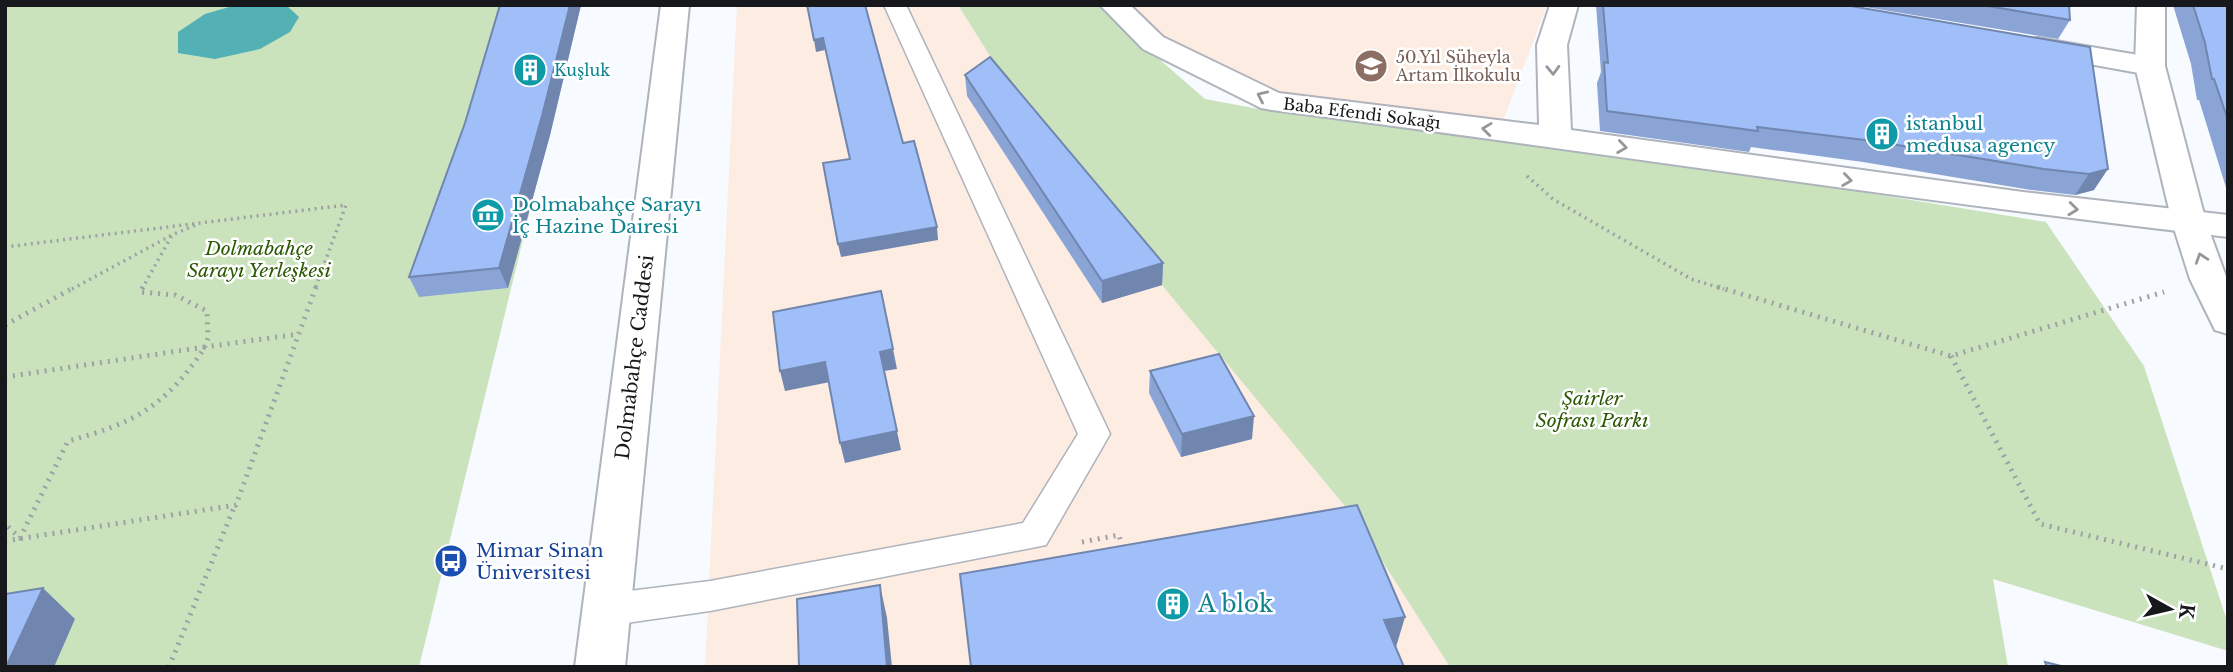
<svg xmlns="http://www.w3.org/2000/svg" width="2233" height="672" viewBox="0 0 2233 672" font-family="'Libre Baskerville',serif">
  <rect width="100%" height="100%" fill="#f7fafe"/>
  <g fill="#fdece1">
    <polygon points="737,5 958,5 1031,121 1354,517 1450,667 705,667"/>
    <polygon points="1128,5 1547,5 1503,121 1276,94 1160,38"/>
  </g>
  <g fill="#cae3bd">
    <polygon points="5,5 580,5 419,667 5,667"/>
    <polygon points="958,5 1097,5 1205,99 1264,110 1484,130 2046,222 2144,366 2228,624 2228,651 1993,579 2008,667 1450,667 1354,517 1046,145"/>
  </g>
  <polygon fill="#53b1b5" points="236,5 286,5 299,17 290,32 260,49 215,59 178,53 178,32 205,14"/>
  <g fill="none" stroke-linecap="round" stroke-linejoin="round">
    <defs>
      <polygon id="service" points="884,5 906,5 1110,434 1046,545 710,611 605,626 592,621 587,610 592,599 605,594 710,581 1023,523 1078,434"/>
      <g id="minor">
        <path d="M1100 5H1130L1163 37 1279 93 1539 125 1537 45 1550 5H1578L1567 45 1571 130 2023 192 2228 215V237C1908 200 1591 151 1272 110L1261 108 1143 49Z"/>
        <polygon points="2038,38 2150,57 2161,60 2165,66 2161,72 2150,75 2028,53 2023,47 2028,41"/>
      </g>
      <polygon id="secondary" points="2137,5 2165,5 2165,66 2206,222 2228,282 2228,334 2215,330 2190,279 2172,222 2135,66"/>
      <polygon id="primary" points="661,5 689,5 625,667 575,667"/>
    </defs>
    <use href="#service" stroke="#aeb3bc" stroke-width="3"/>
    <use href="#minor" stroke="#aeb3bc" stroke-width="4"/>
    <use href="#secondary" stroke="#aeb3bc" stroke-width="4"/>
    <use href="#primary" stroke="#aeb3bc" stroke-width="4"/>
    <g stroke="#9ea1a4" stroke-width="3.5" stroke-dasharray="2 4.5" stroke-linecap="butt">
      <polyline points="1527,176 1553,199 1691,279 1724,289"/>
      <polyline points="5,247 346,205 315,289"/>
      <polyline points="72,289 172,235 196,225"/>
      <polyline points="142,289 172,235"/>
    </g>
    <g stroke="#9ea1a4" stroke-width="5" stroke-dasharray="2 6" stroke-linecap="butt">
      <polyline points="143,287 140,292 175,295 207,311 208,338 205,347 299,334"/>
      <polyline points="1718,287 1951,356 2164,292"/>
      <polyline points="5,325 75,287"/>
      <polyline points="1951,356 2040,524 2228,569"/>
      <path d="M5 377 205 347C166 406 135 423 68 441L20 538 5 524"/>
      <polyline points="5,541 236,505 316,287"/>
      <polyline points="1082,542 1119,535 1123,551"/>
      <polyline points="169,667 235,505"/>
    </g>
    <use href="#service" fill="#fff" fill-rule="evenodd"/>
    <use href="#minor" fill="#fff" fill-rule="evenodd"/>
    <use href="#secondary" fill="#fff" fill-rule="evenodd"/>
    <use href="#primary" fill="#fff" fill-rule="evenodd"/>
  </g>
  <g fill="#8aa4d6">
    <polygon points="500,5 581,5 550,135 508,288 419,297 409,277 465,123"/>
    <polygon points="1596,5 1845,5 2090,47 2094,190 2075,195 2031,190 1863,162 1751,147 1749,152 1600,131 1597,83 1601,72"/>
    <polygon points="1853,5 2069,5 2070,20 2058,39"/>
    <polygon points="2173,5 2228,5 2228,194 2199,100 2197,100 2191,64"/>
    <polygon points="965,75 1163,263 1162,285 1102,303 967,96"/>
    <polygon points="1150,371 1252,439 1181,457 1149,393"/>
  </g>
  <g fill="#7086ae">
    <polygon points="570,5 581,5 550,135 508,288 499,268"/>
    <polygon points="823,38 825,50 816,52 814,40"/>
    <polygon points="2108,169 2094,190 2075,195 2089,174"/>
    <polygon points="937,227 938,240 841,257 838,244"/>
    <polygon points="1163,263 1162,285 1102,303 1102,281"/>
    <polygon points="893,349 897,369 884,371 880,352"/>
    <polygon points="825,362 830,382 785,391 780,371"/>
    <polygon points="1254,416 1252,439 1181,457 1182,434"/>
    <polygon points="897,431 901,450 845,463 840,443"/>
    <polygon points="880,585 887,618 892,667 887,667"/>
    <polygon points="43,588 75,619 54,667 6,667"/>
    <polygon points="1405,617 1396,647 1384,620"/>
  </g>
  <g fill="#a0bff9" stroke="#7086ae" stroke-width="2">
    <polygon points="500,5 570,5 542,116 499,268 409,277 465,123"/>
    <polygon points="807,5 865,5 903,143 914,141 937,227 838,244 823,163 850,159 823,38 814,40"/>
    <polygon points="1603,5 1845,5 2090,47 2108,169 2089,174 2044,169 1873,141 1757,127 1758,131 1607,111 1604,62 1608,63"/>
    <polygon points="1982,5 2069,5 2070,20"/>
    <polygon points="2193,5 2228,5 2228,120 2214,79 2212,79 2205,43"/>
    <polygon points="990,57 1163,263 1102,281 965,75"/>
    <polygon points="881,291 893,349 880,352 897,431 840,443 825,362 780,371 773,312"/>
    <polygon points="1219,354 1254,416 1182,434 1150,371"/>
    <polygon points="1357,505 1405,617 1384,620 1404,667 971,667 960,574"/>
    <polygon points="880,585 887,667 799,667 797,599"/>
    <polygon points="43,588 6,667 5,667 5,594"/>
    <polygon points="2045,662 2065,667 2047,667"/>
  </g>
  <defs><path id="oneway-chevron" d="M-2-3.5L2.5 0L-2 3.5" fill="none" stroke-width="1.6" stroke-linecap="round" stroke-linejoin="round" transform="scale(1.75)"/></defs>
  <g stroke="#969798">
    <use href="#oneway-chevron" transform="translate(1553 70) rotate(88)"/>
    <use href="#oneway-chevron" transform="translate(1262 96) rotate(-155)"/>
    <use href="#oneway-chevron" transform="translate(1487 129) rotate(-173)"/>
    <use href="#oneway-chevron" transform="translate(1622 147) rotate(8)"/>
    <use href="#oneway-chevron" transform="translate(1847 180) rotate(8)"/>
    <use href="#oneway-chevron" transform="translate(2073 209) rotate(6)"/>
    <use href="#oneway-chevron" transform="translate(2201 258) rotate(-109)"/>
  </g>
  <defs>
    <symbol id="school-disc" viewBox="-11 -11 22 22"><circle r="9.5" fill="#8d6e63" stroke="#fff"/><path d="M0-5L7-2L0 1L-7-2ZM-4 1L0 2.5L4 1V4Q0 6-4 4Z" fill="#fff"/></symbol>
    <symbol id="building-disc" viewBox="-11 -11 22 22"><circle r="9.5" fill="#0f9aa8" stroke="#fff"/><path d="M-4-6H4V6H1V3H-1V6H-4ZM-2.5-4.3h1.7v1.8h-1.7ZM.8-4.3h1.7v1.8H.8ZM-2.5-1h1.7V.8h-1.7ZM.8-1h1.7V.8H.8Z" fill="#fff"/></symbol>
    <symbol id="museum-disc" viewBox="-11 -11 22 22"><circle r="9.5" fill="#0f9aa8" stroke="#fff"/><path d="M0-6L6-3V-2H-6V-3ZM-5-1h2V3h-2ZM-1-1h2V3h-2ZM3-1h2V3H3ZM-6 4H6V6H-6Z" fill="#fff"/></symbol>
    <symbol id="bus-disc" viewBox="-11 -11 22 22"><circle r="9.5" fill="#1a4fb4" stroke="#fff"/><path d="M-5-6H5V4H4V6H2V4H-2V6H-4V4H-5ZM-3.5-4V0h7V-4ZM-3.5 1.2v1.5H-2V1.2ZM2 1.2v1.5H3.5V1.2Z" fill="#fff"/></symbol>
  </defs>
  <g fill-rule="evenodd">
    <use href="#school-disc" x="1352" y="47" width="38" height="38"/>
    <use href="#building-disc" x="511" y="51" width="38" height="38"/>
    <use href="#building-disc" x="1863" y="115" width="38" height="38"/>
    <use href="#museum-disc" x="469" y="196" width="38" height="38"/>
    <use href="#bus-disc" x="432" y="542" width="38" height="38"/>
    <use href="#building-disc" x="1154" y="585" width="38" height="38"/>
  </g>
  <g text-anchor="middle" stroke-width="5" stroke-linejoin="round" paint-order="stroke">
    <g font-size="16" fill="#785e54" stroke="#fff" text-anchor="start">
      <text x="1396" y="63">50.Yıl Süheyla<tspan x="1396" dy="18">Artam İlkokulu</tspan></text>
    </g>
    <g font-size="16" fill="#0d838f" stroke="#fff" text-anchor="start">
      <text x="554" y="76">Kuşluk</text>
    </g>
    <g font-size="16" fill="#16181b" stroke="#fff">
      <text transform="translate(1362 113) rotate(7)" y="6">Baba Efendi Sokağı</text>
    </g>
    <g font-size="19" fill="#0d838f" stroke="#fff" text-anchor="start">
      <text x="1906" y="130">istanbul<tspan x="1906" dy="22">medusa agency</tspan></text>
      <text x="512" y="211">Dolmabahçe Sarayı<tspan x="512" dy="22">İç Hazine Dairesi</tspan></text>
    </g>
    <g font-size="19" font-style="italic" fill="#2b5803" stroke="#fff">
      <text x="259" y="255">Dolmabahçe<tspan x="259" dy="22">Sarayı Yerleşkesi</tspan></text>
      <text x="1592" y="405">Şairler<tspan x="1592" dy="22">Sofrası Parkı</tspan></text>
    </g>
    <g font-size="19" fill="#16181b" stroke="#fff">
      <text transform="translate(634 357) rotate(-83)" y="7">Dolmabahçe Caddesi</text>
    </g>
    <g font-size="19" fill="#164399" stroke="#fff" text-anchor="start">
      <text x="476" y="557">Mimar Sinan<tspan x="476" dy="22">Üniversitesi</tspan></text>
    </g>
    <g font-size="23" fill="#0d838f" stroke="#fff" text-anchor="start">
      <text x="1198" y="612">A blok</text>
    </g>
  </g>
  <rect width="2233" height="672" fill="none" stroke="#16181b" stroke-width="14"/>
  <g transform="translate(2170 609) rotate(98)" stroke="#ffffff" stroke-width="5" paint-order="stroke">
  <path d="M0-5L12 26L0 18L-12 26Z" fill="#16181b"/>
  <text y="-10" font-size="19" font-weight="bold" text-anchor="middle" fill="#16181b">K</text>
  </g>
</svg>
